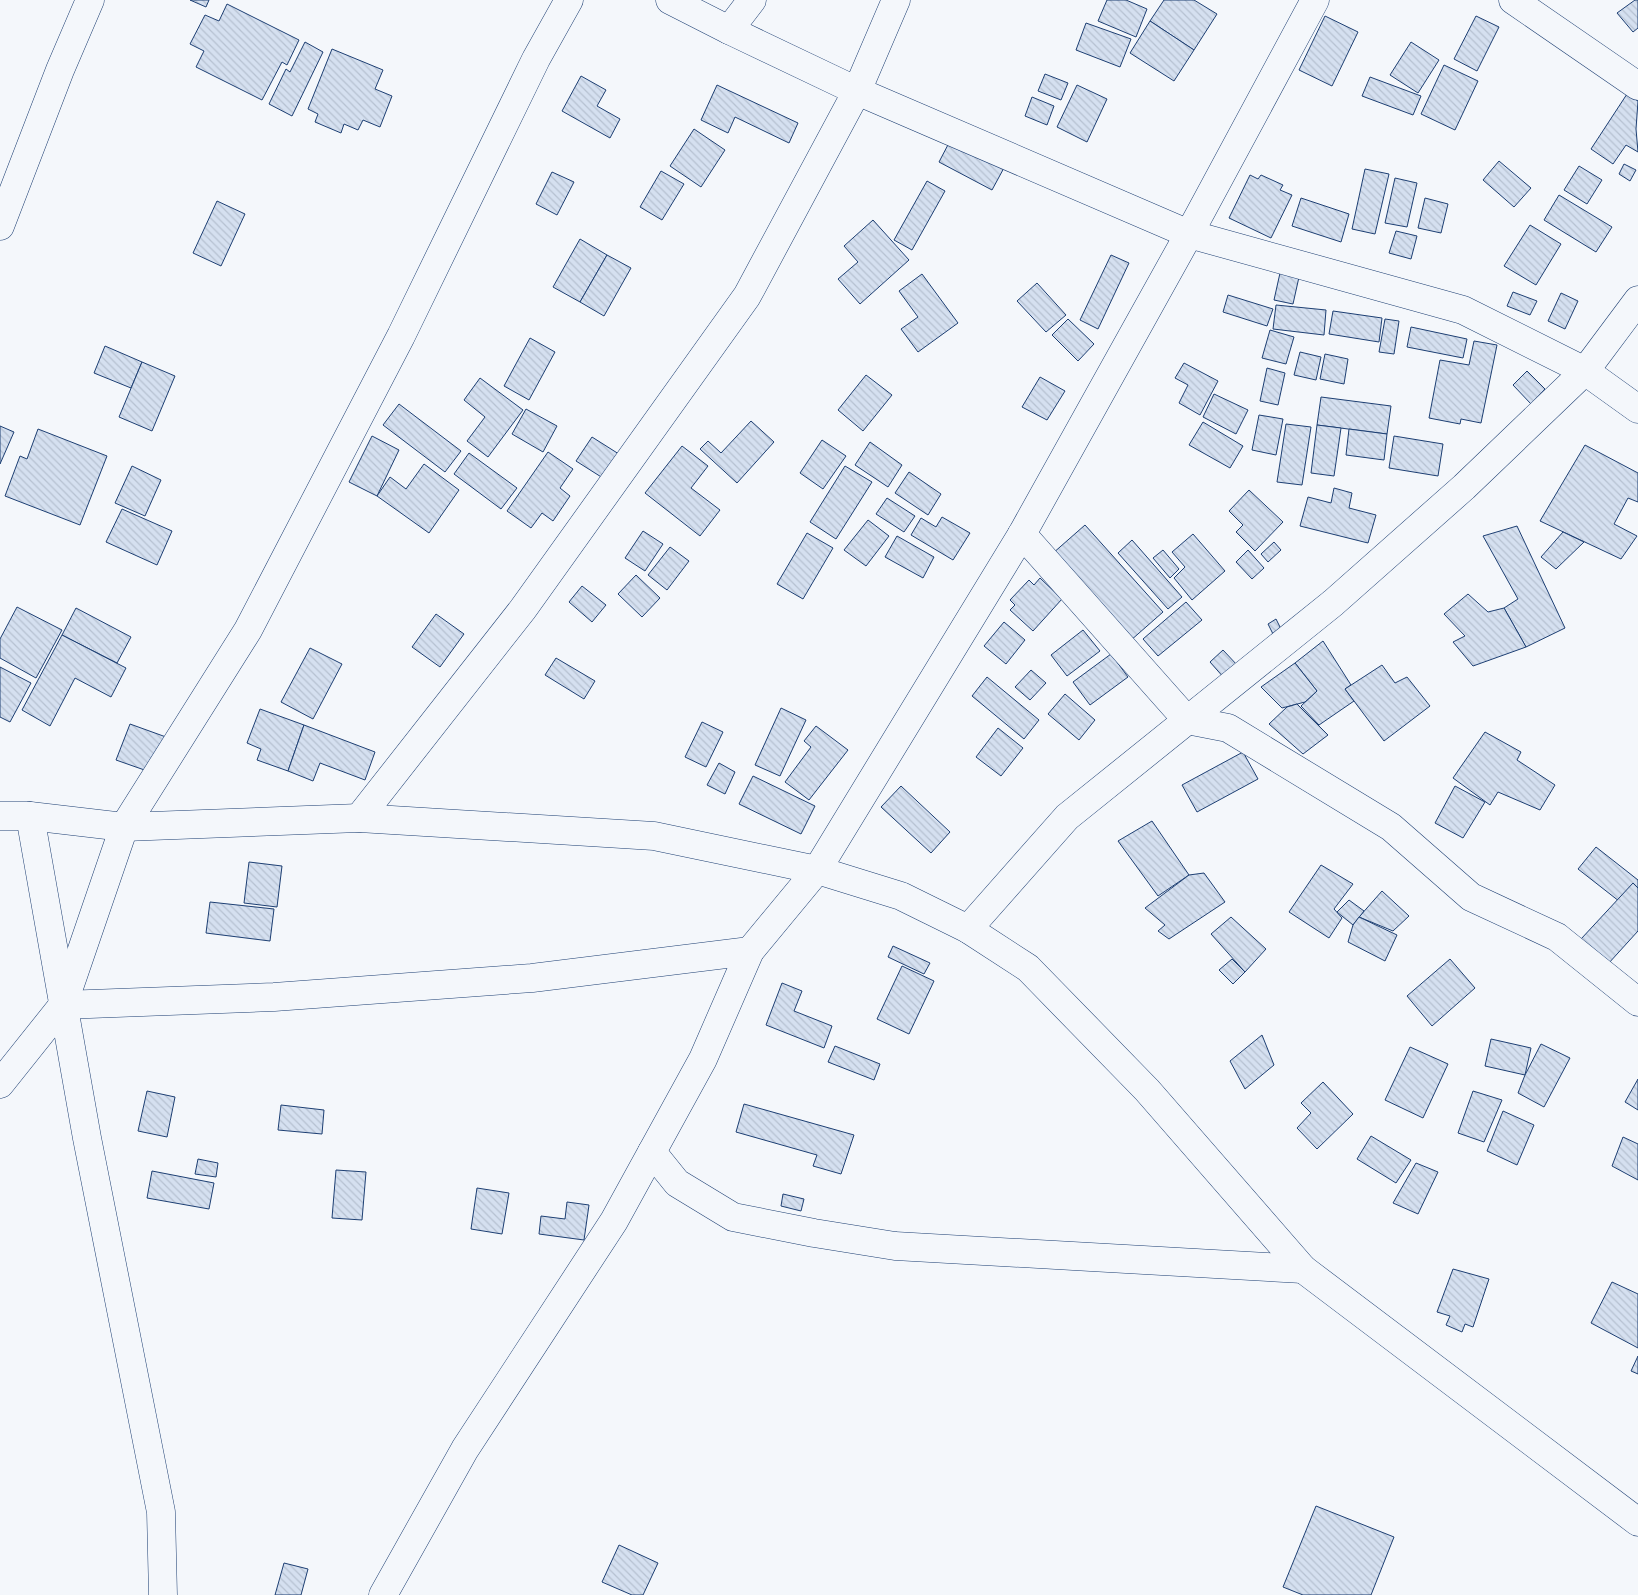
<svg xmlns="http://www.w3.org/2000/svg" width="1638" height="1595" viewBox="0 0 1638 1595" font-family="'Nunito Sans',sans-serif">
  <defs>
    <pattern id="building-back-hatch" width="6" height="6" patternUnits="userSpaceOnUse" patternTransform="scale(1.25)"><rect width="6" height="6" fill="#d5e0f0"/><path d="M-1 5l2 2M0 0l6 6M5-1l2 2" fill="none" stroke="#b6c1d1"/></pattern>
  </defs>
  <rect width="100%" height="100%" fill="#f4f7fb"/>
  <g fill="url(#building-back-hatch)" stroke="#1d3f73">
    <polygon points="190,0 209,0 206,7"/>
    <polygon points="1107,0 1126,0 1147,9 1136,37 1098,21"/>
    <polygon points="1164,0 1194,0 1217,14 1194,50 1150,21"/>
    <polygon points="1635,0 1638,0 1638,28 1633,32 1617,13"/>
    <polygon points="227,4 299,40 287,65 282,62 262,100 196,67 204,51 190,44 205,15 219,21"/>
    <polygon points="1325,16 1358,32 1332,86 1299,70"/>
    <polygon points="1476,16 1499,27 1477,71 1454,59"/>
    <polygon points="1150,21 1194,50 1174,81 1130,53"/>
    <polygon points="1086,23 1131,39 1120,67 1076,50"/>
    <polygon points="305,42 323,52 292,116 269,104 286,69 290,72"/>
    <polygon points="1411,42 1439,60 1418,93 1390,75"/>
    <polygon points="332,49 383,70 375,89 392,96 380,127 363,120 358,130 344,124 341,133 315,122 318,114 308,109"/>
    <polygon points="1444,65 1478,81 1455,130 1421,114"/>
    <polygon points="1045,74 1068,83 1061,100 1038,91"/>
    <polygon points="581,76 606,90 597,106 620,119 610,138 562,111"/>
    <polygon points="1370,77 1421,96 1413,115 1362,96"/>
    <polygon points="717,85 798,123 789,143 735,117 728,133 701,120"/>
    <polygon points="1077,85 1107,99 1087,142 1057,127"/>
    <polygon points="1627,94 1638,101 1636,129 1638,152 1626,145 1613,164 1591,149"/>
    <polygon points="1032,97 1054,106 1047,125 1025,116"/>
    <polygon points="694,129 725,150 701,187 670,166"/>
    <polygon points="951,139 1005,166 992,190 939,162"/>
    <polygon points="1499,161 1531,188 1514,207 1483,180"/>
    <polygon points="1624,164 1636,170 1630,181 1619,174"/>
    <polygon points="1579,166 1602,180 1587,204 1564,190"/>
    <polygon points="1365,169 1389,174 1375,234 1352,229"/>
    <polygon points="661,171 684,184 662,220 640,207"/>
    <polygon points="552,172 574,182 557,215 536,204"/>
    <polygon points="1250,175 1258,179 1261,175 1283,185 1280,190 1292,195 1271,238 1229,218"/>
    <polygon points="1395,178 1417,183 1407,227 1385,223"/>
    <polygon points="927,181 945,191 912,250 894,240"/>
    <polygon points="1559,195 1612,227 1596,252 1544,220"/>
    <polygon points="1301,198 1349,214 1341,242 1292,226"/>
    <polygon points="1425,198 1448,204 1441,233 1418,228"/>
    <polygon points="217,201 245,214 221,266 193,253"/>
    <polygon points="873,220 909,260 860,304 838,279 858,262 844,246"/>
    <polygon points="1530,225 1561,244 1536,285 1504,266"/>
    <polygon points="1396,231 1417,236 1411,259 1389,253"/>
    <polygon points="580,239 607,255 580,302 553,287"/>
    <polygon points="607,255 631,268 604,316 580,302"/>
    <polygon points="1111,255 1129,263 1098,329 1080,320"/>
    <polygon points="1280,273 1299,277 1293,304 1274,300"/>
    <polygon points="922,274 958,323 918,352 901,329 918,317 899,291"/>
    <polygon points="1037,283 1066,315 1046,332 1017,301"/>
    <polygon points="1513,292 1537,301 1530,315 1507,306"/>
    <polygon points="1561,293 1578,301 1565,329 1548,321"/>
    <polygon points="1228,295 1273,309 1267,326 1223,312"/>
    <polygon points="1276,305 1326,310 1324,335 1273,329"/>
    <polygon points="1333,311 1382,318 1379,342 1329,334"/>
    <polygon points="1068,319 1094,344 1078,361 1052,335"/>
    <polygon points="1385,319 1399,321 1394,354 1379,352"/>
    <polygon points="1411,327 1467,339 1463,358 1407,347"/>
    <polygon points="1270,330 1294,337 1286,364 1262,358"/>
    <polygon points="530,338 555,352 529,400 504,386"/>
    <polygon points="1474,341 1497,345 1481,423 1461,419 1460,424 1429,418 1440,360 1469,365"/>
    <polygon points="105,346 142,362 131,388 94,373"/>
    <polygon points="1300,352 1321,357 1316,380 1294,375"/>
    <polygon points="1325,354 1348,359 1344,384 1320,379"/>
    <polygon points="142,362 175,376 152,431 119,417"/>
    <polygon points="1184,363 1218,381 1200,415 1179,403 1188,385 1175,378"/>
    <polygon points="1267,368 1285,373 1278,405 1260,401"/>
    <polygon points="1527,371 1545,389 1531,404 1513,385"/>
    <polygon points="866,375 892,395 863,431 838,410"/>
    <polygon points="1040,377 1065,391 1047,420 1022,407"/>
    <polygon points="480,378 523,410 488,457 467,441 485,417 464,400"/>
    <polygon points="1214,394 1248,410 1236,434 1203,417"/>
    <polygon points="1321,397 1391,406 1387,434 1317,425"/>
    <polygon points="399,404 461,451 445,472 383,425"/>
    <polygon points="526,409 557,426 543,452 512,434"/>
    <polygon points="1259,415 1283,419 1276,455 1252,450"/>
    <polygon points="751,421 774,442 737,483 700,449 708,441 721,453"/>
    <polygon points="1203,422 1243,446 1230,468 1189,445"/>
    <polygon points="1286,424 1311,427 1302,485 1277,482"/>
    <polygon points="1317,425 1341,428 1334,476 1311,473"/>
    <polygon points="0,426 14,432 0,464"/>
    <polygon points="38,429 107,456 80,525 5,496 20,456 27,459"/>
    <polygon points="1349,429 1387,434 1384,460 1346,455"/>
    <polygon points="372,436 399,450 377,496 349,482"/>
    <polygon points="1394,436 1443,444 1438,476 1389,468"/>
    <polygon points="592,437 622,456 606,480 576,461"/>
    <polygon points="822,440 846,456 823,489 800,473"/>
    <polygon points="870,442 902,465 888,487 855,465"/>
    <polygon points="1585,445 1638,473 1638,502 1628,498 1614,524 1637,536 1621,559 1540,521"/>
    <polygon points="682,446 708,466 691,488 720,510 700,536 645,493"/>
    <polygon points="548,452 573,469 560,488 570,496 553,521 542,513 531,528 507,511"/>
    <polygon points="469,453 517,488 501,509 454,474"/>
    <polygon points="424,464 459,490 429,533 377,496 390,477 406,489"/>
    <polygon points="132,466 161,480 145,516 115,503"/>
    <polygon points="845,466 872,482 836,539 810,522"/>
    <polygon points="909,472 941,494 928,515 895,493"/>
    <polygon points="1334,488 1352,493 1349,508 1376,515 1368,543 1300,526 1308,497 1331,503"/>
    <polygon points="1249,490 1283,522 1255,551 1236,532 1243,525 1229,511"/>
    <polygon points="887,498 915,516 904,532 876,514"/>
    <polygon points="122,509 172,531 157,565 106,542"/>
    <polygon points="942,517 970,533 953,560 911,535 921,518 936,527"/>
    <polygon points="868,520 889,536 866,566 844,550"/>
    <polygon points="1085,525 1163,612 1130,641 1052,554"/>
    <polygon points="1517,526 1565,628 1526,647 1504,608 1518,599 1483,536"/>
    <polygon points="643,531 663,544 645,571 625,558"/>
    <polygon points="1563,532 1584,542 1556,569 1541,557"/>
    <polygon points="807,533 833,548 803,599 777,584"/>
    <polygon points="1193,534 1225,571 1192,600 1174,578 1185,567 1172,552"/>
    <polygon points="897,536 934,557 923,578 885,557"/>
    <polygon points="1132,540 1182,597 1168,609 1118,553"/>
    <polygon points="1274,542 1281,550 1268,562 1261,554"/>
    <polygon points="670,547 689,561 667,590 648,575"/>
    <polygon points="1163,550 1179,569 1170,578 1153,558"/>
    <polygon points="1248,550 1264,568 1252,579 1236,562"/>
    <polygon points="636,575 660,598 642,617 618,594"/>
    <polygon points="1040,578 1062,599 1033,631 1010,610 1015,605 1010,600 1029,580 1034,585"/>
    <polygon points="582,586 606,605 592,622 569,602"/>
    <polygon points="1468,594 1488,612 1504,608 1526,647 1473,666 1453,642 1465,636 1444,614"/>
    <polygon points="1186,602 1202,620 1158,656 1143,639"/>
    <polygon points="17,607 62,630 36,678 0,658 0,639"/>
    <polygon points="76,608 131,637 117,663 62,635"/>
    <polygon points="436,614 464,634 440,667 412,647"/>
    <polygon points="1276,619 1284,635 1276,640 1268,624"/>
    <polygon points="1004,622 1025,640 1006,664 984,646"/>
    <polygon points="1083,630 1100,651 1067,676 1051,655"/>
    <polygon points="62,635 126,668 111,697 75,678 50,726 22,710"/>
    <polygon points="1323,641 1351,685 1345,689 1354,701 1319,725 1301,706 1317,691 1295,663"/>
    <polygon points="310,648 342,664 313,719 281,702"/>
    <polygon points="1223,650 1238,666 1225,679 1210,662"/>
    <polygon points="1111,654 1128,677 1090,705 1073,682"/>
    <polygon points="556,658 595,681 584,699 545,675"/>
    <polygon points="1295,663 1317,691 1305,702 1282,708 1261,687"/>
    <polygon points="1382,665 1395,683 1407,677 1430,706 1384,741 1345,689"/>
    <polygon points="0,667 31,683 10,722 0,717"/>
    <polygon points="1031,670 1046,683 1030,700 1015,687"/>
    <polygon points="987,677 1039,720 1024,739 972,696"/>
    <polygon points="1065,694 1095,720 1079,740 1048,714"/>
    <polygon points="1297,704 1328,735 1303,754 1269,724 1287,707"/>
    <polygon points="781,708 806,720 780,776 755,765"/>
    <polygon points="260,709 304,725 288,771 257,760 261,749 247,743"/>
    <polygon points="702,722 723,732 706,767 685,757"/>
    <polygon points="130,724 166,737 153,773 116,760"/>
    <polygon points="304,725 375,752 365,780 320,763 313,781 288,771"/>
    <polygon points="816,726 848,750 809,800 785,782 811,747 804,741"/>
    <polygon points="998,728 1023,748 1001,776 976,757"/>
    <polygon points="1485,732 1521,752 1517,760 1555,785 1540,810 1498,792 1490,805 1453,778"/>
    <polygon points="1243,752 1258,779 1197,812 1182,785"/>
    <polygon points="719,763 735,772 725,794 707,785"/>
    <polygon points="753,776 815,806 801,834 739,804"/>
    <polygon points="901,786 950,832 931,853 881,807"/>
    <polygon points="1455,786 1485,802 1463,838 1435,823"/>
    <polygon points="1152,821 1189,875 1158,896 1118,841"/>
    <polygon points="1596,847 1638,880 1638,888 1624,905 1578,869"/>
    <polygon points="249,862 282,866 277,907 244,903"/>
    <polygon points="1321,865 1353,884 1334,909 1342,918 1329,938 1289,912"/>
    <polygon points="1204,873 1225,902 1169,939 1158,931 1165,925 1145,908 1189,875"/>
    <polygon points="1633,883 1638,888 1638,931 1608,964 1581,939"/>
    <polygon points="1382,891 1409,916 1393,931 1359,917"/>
    <polygon points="1349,900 1364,911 1353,925 1337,912"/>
    <polygon points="210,902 274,909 270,941 206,933"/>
    <polygon points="1231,917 1266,949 1245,972 1211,934"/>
    <polygon points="1359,917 1397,935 1385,961 1348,942 1353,925"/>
    <polygon points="893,946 930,963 924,974 888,957"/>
    <polygon points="1232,959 1245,972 1233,984 1219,970"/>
    <polygon points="1450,959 1475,988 1432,1026 1407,996"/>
    <polygon points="902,966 934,981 909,1034 877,1019"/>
    <polygon points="782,983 802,991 794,1011 832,1026 824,1048 766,1025"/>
    <polygon points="1262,1035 1274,1065 1245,1089 1230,1061"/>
    <polygon points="1491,1039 1531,1048 1525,1075 1485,1066"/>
    <polygon points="1541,1044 1570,1058 1544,1107 1518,1093 1525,1075"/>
    <polygon points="835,1046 880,1064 874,1080 828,1062"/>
    <polygon points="1410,1047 1448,1064 1423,1118 1385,1100"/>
    <polygon points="1638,1079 1638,1110 1625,1102"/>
    <polygon points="1323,1082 1353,1114 1317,1149 1297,1128 1311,1113 1301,1103"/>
    <polygon points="147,1091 175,1097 167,1137 138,1131"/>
    <polygon points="1473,1091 1502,1100 1484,1142 1458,1133"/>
    <polygon points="744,1104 854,1135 841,1174 813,1166 817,1155 736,1132"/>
    <polygon points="281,1105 324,1110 322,1134 278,1130"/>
    <polygon points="1503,1111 1534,1125 1517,1165 1487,1151"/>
    <polygon points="1371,1136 1411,1160 1396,1183 1357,1159"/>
    <polygon points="1623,1137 1638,1144 1638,1180 1612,1166"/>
    <polygon points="198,1159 218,1163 216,1177 195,1174"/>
    <polygon points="1416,1163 1438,1172 1418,1214 1393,1203"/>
    <polygon points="336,1170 366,1172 362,1220 332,1218"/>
    <polygon points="152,1171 214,1183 209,1209 147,1198"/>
    <polygon points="477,1188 509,1193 502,1234 471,1229"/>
    <polygon points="783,1194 804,1199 801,1211 781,1206"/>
    <polygon points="567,1202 589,1205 584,1240 539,1234 541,1216 565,1219"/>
    <polygon points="1453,1269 1489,1279 1473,1327 1465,1324 1462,1332 1446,1325 1450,1316 1437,1312"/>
    <polygon points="1612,1282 1638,1294 1638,1348 1591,1323"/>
    <polygon points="1638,1356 1638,1374 1631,1371"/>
    <polygon points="1316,1506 1394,1537 1371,1595 1303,1595 1283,1587"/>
    <polygon points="619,1545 658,1563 643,1595 632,1595 602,1582"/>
    <polygon points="284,1563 308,1569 301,1595 275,1595"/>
  </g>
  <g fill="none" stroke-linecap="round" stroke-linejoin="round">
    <defs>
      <g id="minor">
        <polyline points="670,0 729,30 752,0"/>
        <polyline points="1513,0 1638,86"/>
        <polyline points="729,30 857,91 1189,234 1463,310 1585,371 1638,409"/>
        <polyline points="0,226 60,70 90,0"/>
        <polyline points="1022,534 1187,720 1228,728 1391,827 1471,897 1557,937 1638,1002"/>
        <polyline points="0,816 30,816 124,827 359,818 654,836 817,870 901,896 968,929 1028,968 1147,1090 1303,1269 1638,1522"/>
        <polyline points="30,816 87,1138 161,1512 163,1595"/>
        <polyline points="359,818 523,609 747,296 857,91 896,0"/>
        <polyline points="968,929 1067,817 1333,603 1464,487 1585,371 1638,300"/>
        <polyline points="63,1005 274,997 532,978 750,951"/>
        <polyline points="0,1084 63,1005 124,827 248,630 401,336 536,59 569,0"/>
        <polyline points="652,1152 677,1183 733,1217 814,1233 895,1246 1303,1269"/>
        <polyline points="383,1595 465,1449 614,1221 703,1059 750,951 817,870 1022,534 1189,234 1315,0"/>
      </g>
    </defs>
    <use href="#minor" stroke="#1d3f73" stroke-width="29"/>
    <use href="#minor" stroke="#f4f7fb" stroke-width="28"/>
  </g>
</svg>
